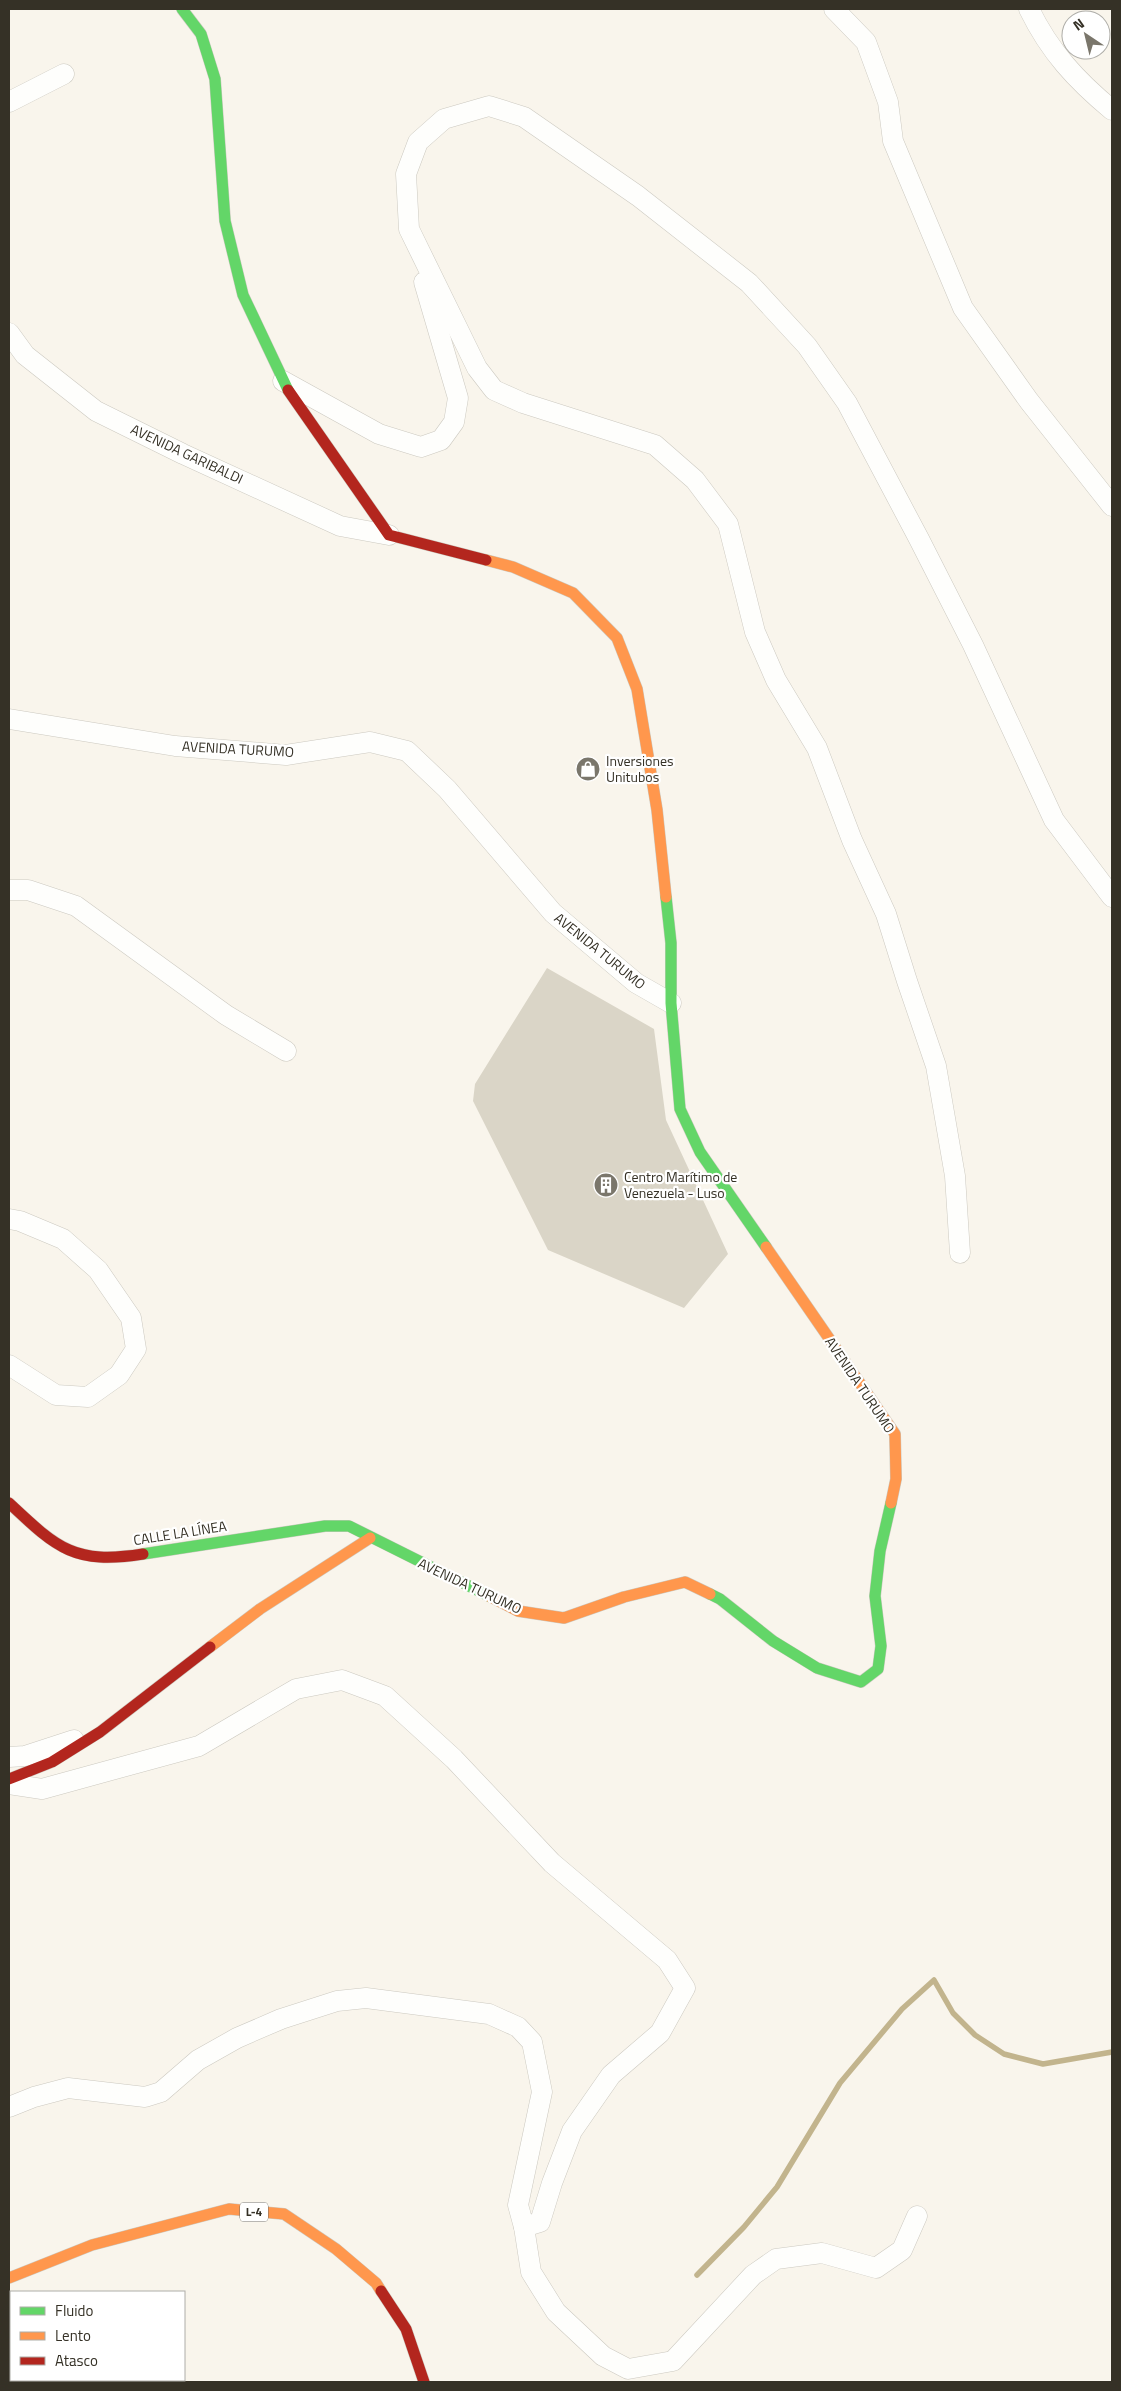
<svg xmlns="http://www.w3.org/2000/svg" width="1121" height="2391" viewBox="0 0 1121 2391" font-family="'Titillium Web',sans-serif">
  <rect width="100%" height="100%" fill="#f9f5ec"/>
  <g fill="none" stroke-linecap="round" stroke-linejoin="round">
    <polyline stroke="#c2b48d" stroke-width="5.5" points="697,2275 744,2227 777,2187 840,2083 902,2009 934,1980 953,2013 975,2035 1004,2054 1043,2064 1112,2052"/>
  </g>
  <polygon fill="#dad5c7" points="547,968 654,1029 666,1120 728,1254 684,1308 548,1250 473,1101 475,1084"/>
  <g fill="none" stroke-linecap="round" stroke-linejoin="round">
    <defs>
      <g id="street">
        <polyline points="834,9 866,42 888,102 893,141 963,308 1029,401 1112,506"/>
        <path d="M1029 9C1050 52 1076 80 1112 110"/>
        <polyline points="9,102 64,74"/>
        <polyline points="9,333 25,355 96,411 183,454 340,526 389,535"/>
        <polyline points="283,381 379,434 421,447 441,440 454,422 458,398 424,282"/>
        <polyline points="9,719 175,746 286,755 370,742 407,751 447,789 553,913 636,983 671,1003"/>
        <polyline points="9,890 28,890 76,906 226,1015 286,1051"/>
        <polyline points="9,1219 20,1221 63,1239 98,1270 131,1318 136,1349 119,1375 88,1397 56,1395 9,1365"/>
        <polyline points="960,1253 955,1176 936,1066 907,981 886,914 852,840 817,748 776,680 755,632 728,524 695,480 655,445 523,403 494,390 477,368 409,229 406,174 418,142 444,119 489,106 524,117 638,196 749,283 807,346 847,403 919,539 973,645 1054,820 1112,897"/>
        <polyline points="9,1757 25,1756 74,1740"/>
        <polyline points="9,1784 42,1789 199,1746 296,1689 342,1680 385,1696 454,1759 552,1863 667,1960 685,1988 660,2033 611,2075 572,2131 552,2183 540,2222 524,2227 518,2205 542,2092 532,2042 518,2027 489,2014 366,1998 337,2001 281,2019 237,2038 198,2060 161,2092 145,2097 68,2088 34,2097 9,2107"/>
        <polyline points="524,2227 531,2272 556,2312 603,2356 628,2369 673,2361 753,2275 776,2259 822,2253 876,2268 902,2250 917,2216"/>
      </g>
      <g id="fast">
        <polyline points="182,9 201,34 215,79 225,221 243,295 288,390"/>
        <polyline points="666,897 671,943 671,1003 680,1109 700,1152 766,1247"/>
        <polyline points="143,1554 325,1526 349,1526 489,1596"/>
        <polyline points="710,1594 720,1599 773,1641 817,1668 861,1682 878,1669 881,1646 875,1596 880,1551 891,1503"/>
      </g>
      <g id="slow">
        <polyline points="486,560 513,567 573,593 617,638 637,689 657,810 666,897"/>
        <polyline points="766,1247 895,1434 896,1479 891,1503"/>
        <polyline points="489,1596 518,1611 564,1618 624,1597 685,1582 710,1594"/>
        <polyline points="210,1647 260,1609 370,1538"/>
        <polyline points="9,2278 92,2245 229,2209 284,2214 336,2249 376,2283 381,2291"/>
      </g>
      <g id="jam">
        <polyline points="288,390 389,535 486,560"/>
        <path d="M9 1503C57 1548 74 1565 143 1554"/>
        <polyline points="9,1779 52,1762 100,1732 210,1647"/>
        <polyline points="381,2291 406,2329 424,2382"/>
      </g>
    </defs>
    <use href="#street" stroke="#ccc9c0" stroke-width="21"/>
    <use href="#fast" stroke="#ccc9c0" stroke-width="12"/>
    <use href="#slow" stroke="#ccc9c0" stroke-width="12"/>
    <use href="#jam" stroke="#ccc9c0" stroke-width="12"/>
    <use href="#street" stroke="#fefefc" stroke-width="20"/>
    <use href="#fast" stroke="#63d668" stroke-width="11"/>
    <use href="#slow" stroke="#ff974d" stroke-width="11"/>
    <use href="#jam" stroke="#b3261e" stroke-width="11"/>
  </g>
  <defs>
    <symbol id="shop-disc" viewBox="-11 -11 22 22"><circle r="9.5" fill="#7a766b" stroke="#fff"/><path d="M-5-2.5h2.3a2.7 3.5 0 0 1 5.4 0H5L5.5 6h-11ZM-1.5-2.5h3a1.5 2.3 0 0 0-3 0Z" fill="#fff"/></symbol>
    <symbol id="building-disc" viewBox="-11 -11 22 22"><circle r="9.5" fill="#7a766b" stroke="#fff"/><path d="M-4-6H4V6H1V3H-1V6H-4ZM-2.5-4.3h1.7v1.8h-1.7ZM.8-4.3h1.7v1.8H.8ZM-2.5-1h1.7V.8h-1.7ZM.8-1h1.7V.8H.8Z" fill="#fff"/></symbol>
  </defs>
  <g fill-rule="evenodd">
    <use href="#shop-disc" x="574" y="755" width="28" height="28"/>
    <use href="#building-disc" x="592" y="1171" width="28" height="28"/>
  </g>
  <g text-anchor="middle" stroke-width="4.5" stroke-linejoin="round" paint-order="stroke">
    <rect fill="#fff" stroke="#726f67" stroke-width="1" x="240" y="2202.5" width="28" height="19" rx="4"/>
    <g font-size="12" font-weight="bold" fill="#353126">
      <text x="254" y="2216">L-4</text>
    </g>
    <g font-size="14" fill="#353126" stroke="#fff">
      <text transform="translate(187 454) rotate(25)" y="5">AVENIDA GARIBALDI</text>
      <text transform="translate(238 749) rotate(3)" y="5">AVENIDA TURUMO</text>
      <text transform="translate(600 951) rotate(39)" y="5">AVENIDA TURUMO</text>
      <text transform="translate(860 1385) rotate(56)" y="5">AVENIDA TURUMO</text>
      <text transform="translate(180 1533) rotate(-9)" y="5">CALLE LA LÍNEA</text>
      <text transform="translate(470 1586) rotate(25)" y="5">AVENIDA TURUMO</text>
    </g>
    <g font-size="14" fill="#353126" stroke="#fff" text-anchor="start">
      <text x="606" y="766">Inversiones<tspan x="606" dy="16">Unitubos</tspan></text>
      <text x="624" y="1182">Centro Marítimo de<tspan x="624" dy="16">Venezuela - Luso</tspan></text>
    </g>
  </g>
  <rect width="1121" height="2391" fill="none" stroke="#353126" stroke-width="20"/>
  <rect x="10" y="2291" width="175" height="90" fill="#ffffff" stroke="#aeada8"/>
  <rect x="20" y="2307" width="25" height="8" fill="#63d668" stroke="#aeada8"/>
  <text x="55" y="2316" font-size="15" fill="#353126">Fluido</text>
  <rect x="20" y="2332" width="25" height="8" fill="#ff974d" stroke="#aeada8"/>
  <text x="55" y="2341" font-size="15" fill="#353126">Lento</text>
  <rect x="20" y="2357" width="25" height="8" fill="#b3261e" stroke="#aeada8"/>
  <text x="55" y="2366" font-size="15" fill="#353126">Atasco</text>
  <g transform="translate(1086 35) rotate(325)"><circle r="24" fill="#ffffff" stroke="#aeada8"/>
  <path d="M0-4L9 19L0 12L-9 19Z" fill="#7a766b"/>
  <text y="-8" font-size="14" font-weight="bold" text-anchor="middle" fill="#353126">N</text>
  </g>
</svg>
